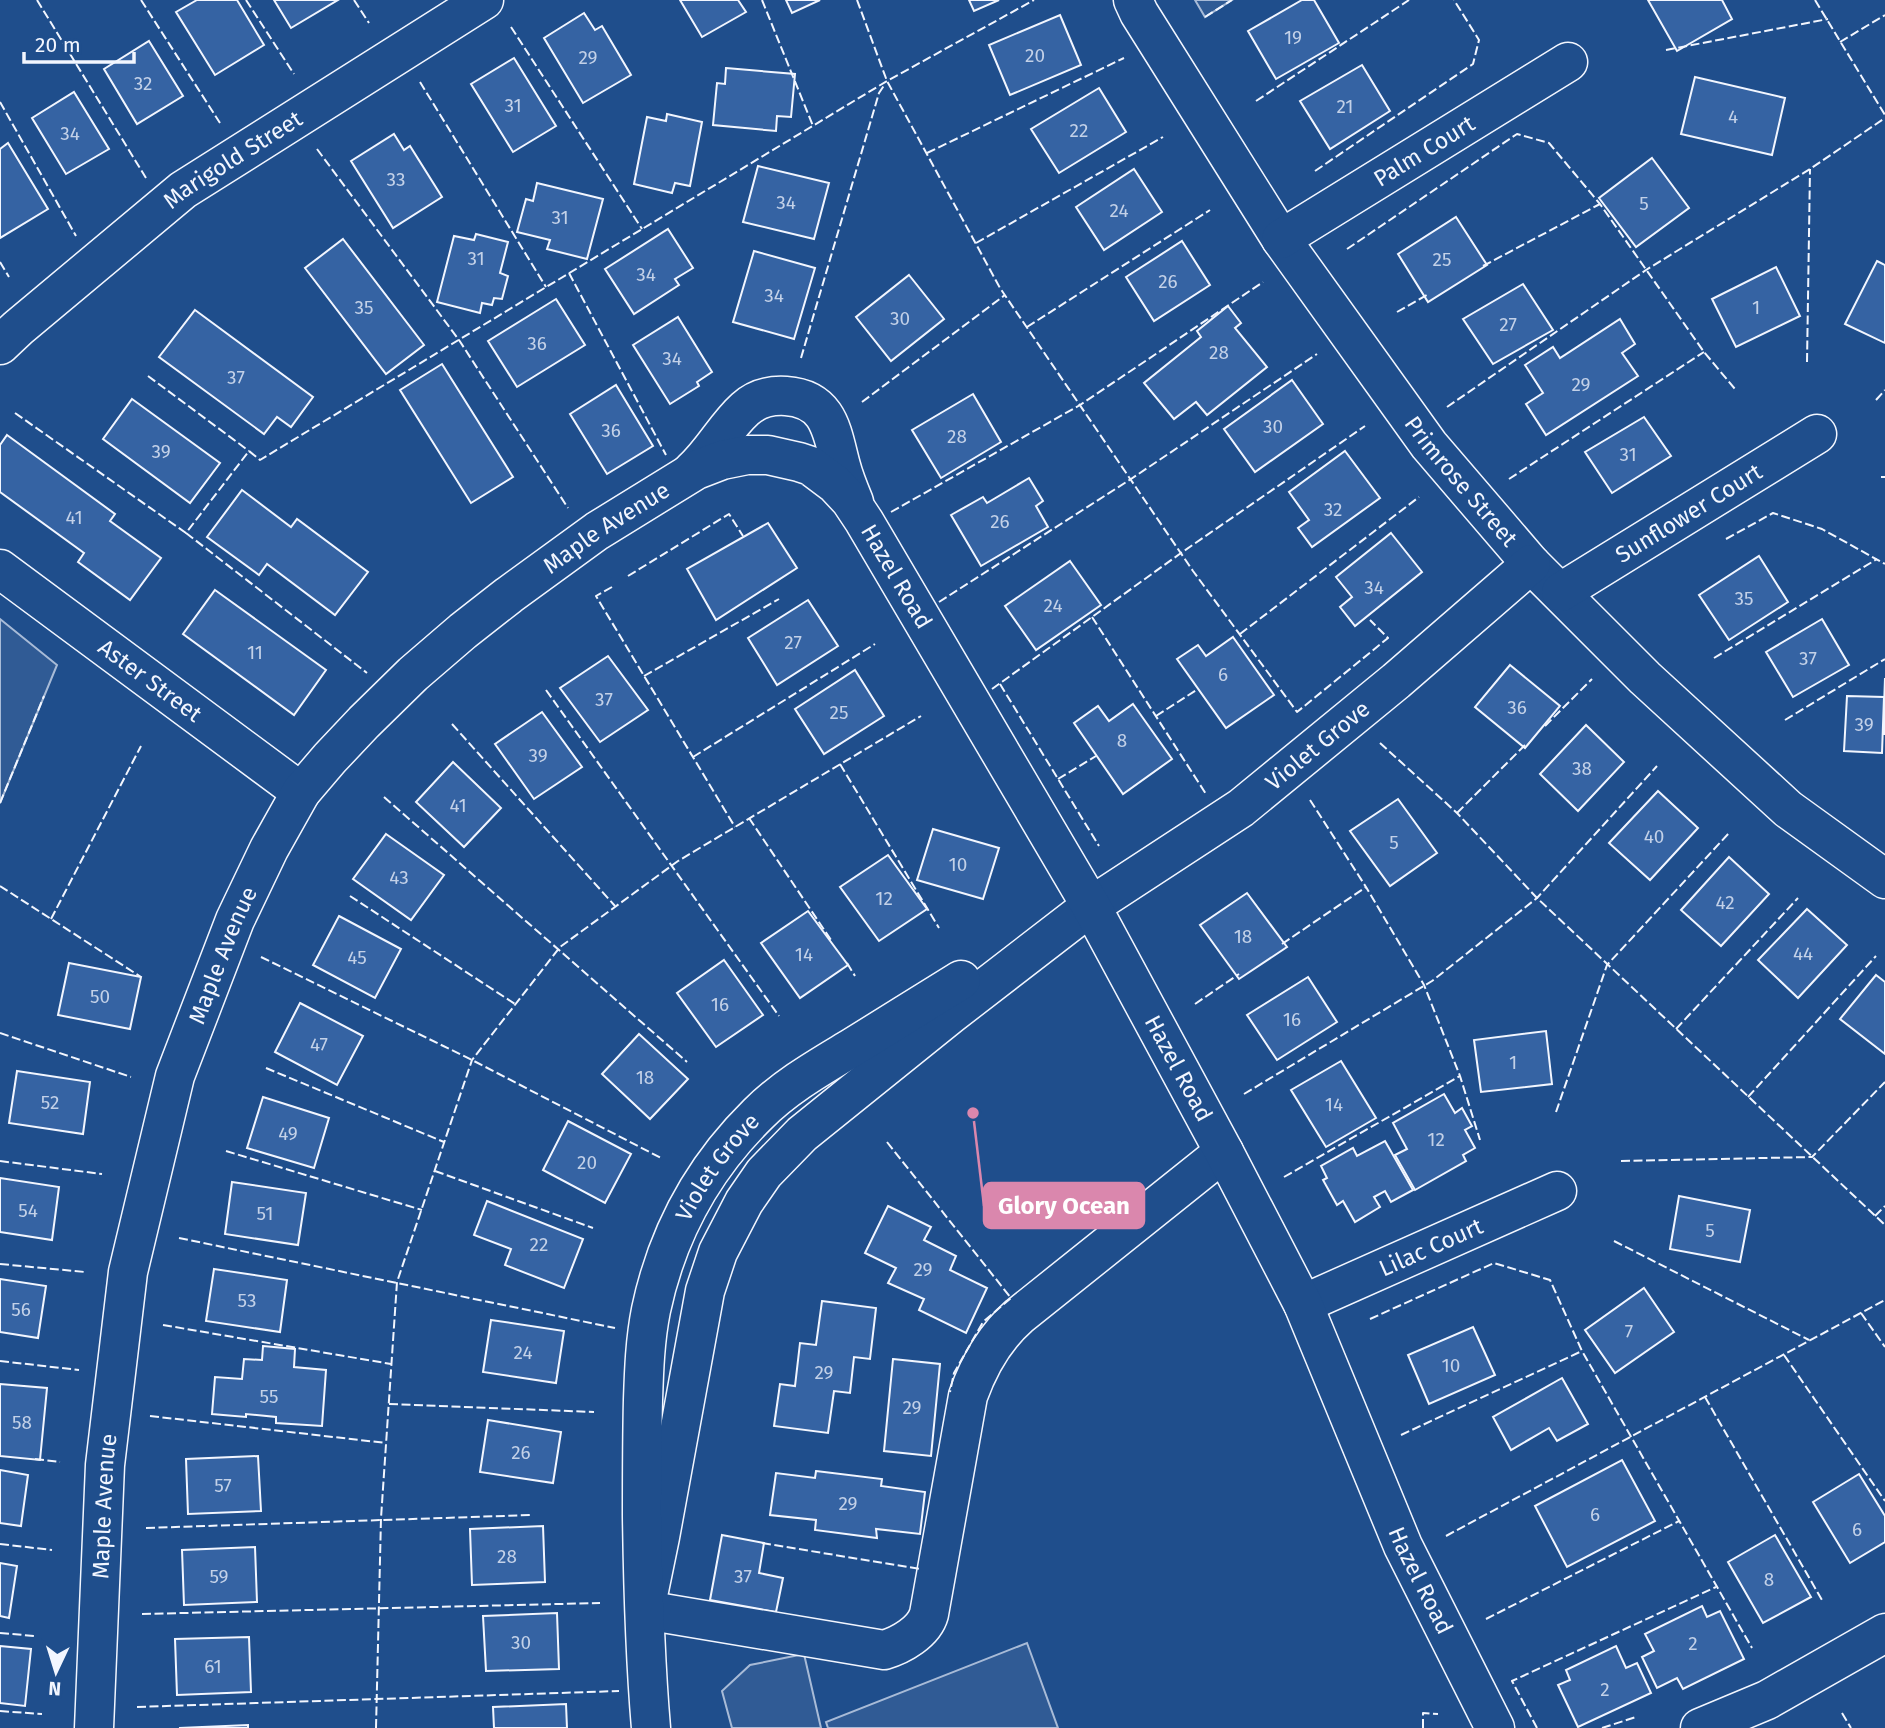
<svg xmlns="http://www.w3.org/2000/svg" width="1885" height="1728" viewBox="0 0 1885 1728" font-family="'Fira Sans',sans-serif">
  <rect width="100%" height="100%" fill="#1f4e8c"/>
  <g fill="#305b95" stroke="#a8bbd7" stroke-width="2">
    <polygon points="1195,0 1232,0 1205,17"/>
    <polygon points="0,619 57,665 0,803"/>
    <polygon points="1027,1643 1058,1728 828,1728 826,1722"/>
    <polygon points="804,1654 821,1728 732,1728 722,1691 750,1665"/>
  </g>
  <g fill="#3563a3" stroke="#f2f6ff" stroke-width="2">
    <polygon points="197,0 237,0 264,45 215,75 176,12"/>
    <polygon points="274,0 338,0 291,28"/>
    <polygon points="680,0 738,0 746,12 702,37"/>
    <polygon points="786,0 820,0 792,13"/>
    <polygon points="969,0 999,0 974,11"/>
    <polygon points="1302,0 1314,0 1339,43 1276,79 1248,31"/>
    <polygon points="1648,0 1722,0 1732,19 1677,51"/>
    <polygon points="584,13 595,30 602,26 631,75 583,103 544,38"/>
    <polygon points="1060,15 1081,65 1010,95 989,45"/>
    <polygon points="149,41 183,96 137,124 104,69"/>
    <polygon points="514,58 556,126 513,152 471,84"/>
    <polygon points="1362,65 1390,111 1330,149 1300,101"/>
    <polygon points="726,68 795,74 791,117 777,116 776,131 713,125 717,83 725,84"/>
    <polygon points="1695,77 1785,98 1772,155 1681,134"/>
    <polygon points="1099,88 1126,132 1059,173 1031,129"/>
    <polygon points="74,92 109,149 66,174 32,118"/>
    <polygon points="667,114 702,122 690,186 675,183 672,193 634,184 647,117 666,121"/>
    <polygon points="394,134 404,150 410,146 442,197 393,228 351,161"/>
    <polygon points="8,143 48,209 0,238 0,149"/>
    <polygon points="1652,158 1689,208 1636,247 1599,198"/>
    <polygon points="758,166 829,183 814,239 743,222"/>
    <polygon points="1134,169 1162,212 1104,250 1076,207"/>
    <polygon points="537,183 603,199 587,259 547,249 550,240 517,232 526,199 533,201"/>
    <polygon points="1456,217 1487,265 1428,302 1398,254"/>
    <polygon points="668,229 693,268 675,279 679,285 634,314 605,269"/>
    <polygon points="476,234 508,242 500,273 508,276 502,299 494,298 492,305 482,303 480,313 437,302 454,236 474,240"/>
    <polygon points="343,239 424,345 386,374 305,268"/>
    <polygon points="1182,241 1210,285 1154,321 1126,277"/>
    <polygon points="754,251 815,268 794,339 733,322"/>
    <polygon points="1877,261 1885,265 1885,343 1845,324"/>
    <polygon points="1776,267 1800,316 1736,347 1712,299"/>
    <polygon points="909,275 944,319 891,361 856,317"/>
    <polygon points="1523,284 1553,330 1493,364 1463,319"/>
    <polygon points="556,299 585,345 517,387 488,341"/>
    <polygon points="1228,306 1241,323 1235,328 1267,367 1207,415 1196,402 1174,419 1144,383 1201,337 1197,331"/>
    <polygon points="195,310 313,397 291,427 277,417 264,434 159,357"/>
    <polygon points="678,317 712,372 697,382 699,386 670,404 633,345"/>
    <polygon points="1620,319 1635,344 1622,353 1638,376 1546,435 1526,404 1543,393 1525,365 1553,347 1560,358"/>
    <polygon points="442,364 513,477 471,503 400,390"/>
    <polygon points="1292,380 1323,424 1255,472 1224,429"/>
    <polygon points="616,385 653,446 607,474 570,414"/>
    <polygon points="973,394 1001,442 941,478 912,430"/>
    <polygon points="132,399 220,463 190,503 103,439"/>
    <polygon points="1644,417 1671,456 1612,493 1585,452"/>
    <polygon points="7,435 115,514 110,521 161,558 130,600 78,562 84,553 0,492 0,445"/>
    <polygon points="1345,451 1380,498 1312,547 1298,528 1309,520 1289,492"/>
    <polygon points="1029,478 1043,501 1036,506 1048,527 981,566 951,515 983,497 987,503"/>
    <polygon points="242,490 291,527 297,519 368,572 335,615 267,564 259,575 207,537"/>
    <polygon points="768,523 797,568 716,620 687,569"/>
    <polygon points="1391,533 1422,572 1355,626 1340,607 1352,597 1336,577"/>
    <polygon points="1759,556 1788,602 1729,640 1699,595"/>
    <polygon points="1070,561 1101,605 1036,650 1005,606"/>
    <polygon points="215,590 326,670 294,715 183,634"/>
    <polygon points="808,600 838,646 777,685 748,638"/>
    <polygon points="1822,619 1849,665 1793,697 1766,652"/>
    <polygon points="1233,637 1274,695 1226,728 1177,659 1198,645 1206,656"/>
    <polygon points="608,656 648,710 600,742 560,688"/>
    <polygon points="1510,665 1560,706 1525,748 1475,707"/>
    <polygon points="855,670 884,716 824,754 795,709"/>
    <polygon points="1885,678 1885,734 1883,734"/>
    <polygon points="1847,696 1884,697 1882,753 1844,751"/>
    <polygon points="1133,704 1172,759 1123,794 1074,723 1098,706 1109,721"/>
    <polygon points="542,712 582,767 534,799 495,744"/>
    <polygon points="1586,725 1624,762 1578,811 1540,774"/>
    <polygon points="453,762 501,808 464,847 416,802"/>
    <polygon points="1658,791 1698,828 1650,880 1609,843"/>
    <polygon points="1398,799 1437,853 1390,886 1350,831"/>
    <polygon points="933,829 999,848 983,899 917,880"/>
    <polygon points="386,834 444,875 411,920 353,879"/>
    <polygon points="888,855 927,909 879,941 840,887"/>
    <polygon points="1729,857 1769,894 1721,946 1681,910"/>
    <polygon points="1247,893 1287,947 1239,979 1200,925"/>
    <polygon points="1807,909 1847,945 1798,998 1758,960"/>
    <polygon points="808,911 848,965 800,998 761,943"/>
    <polygon points="339,916 401,949 375,998 313,965"/>
    <polygon points="724,960 763,1015 716,1047 677,993"/>
    <polygon points="69,963 141,977 130,1029 58,1015"/>
    <polygon points="1876,975 1885,982 1885,1054 1840,1019"/>
    <polygon points="1308,977 1337,1022 1277,1060 1247,1015"/>
    <polygon points="300,1003 363,1036 337,1085 275,1052"/>
    <polygon points="1546,1031 1552,1084 1481,1092 1474,1040"/>
    <polygon points="639,1034 688,1079 650,1119 602,1074"/>
    <polygon points="1341,1061 1376,1118 1326,1147 1291,1090"/>
    <polygon points="17,1071 90,1082 83,1134 9,1123"/>
    <polygon points="1444,1094 1455,1113 1462,1108 1472,1126 1465,1130 1475,1148 1463,1155 1466,1161 1415,1190 1395,1155 1407,1149 1393,1123"/>
    <polygon points="263,1097 329,1118 314,1168 247,1148"/>
    <polygon points="568,1121 631,1154 605,1203 543,1170"/>
    <polygon points="1385,1141 1413,1190 1391,1202 1385,1191 1374,1197 1380,1207 1355,1222 1343,1201 1337,1205 1323,1180 1327,1178 1321,1166 1353,1148 1357,1156"/>
    <polygon points="0,1178 59,1187 52,1240 0,1232"/>
    <polygon points="232,1182 306,1193 298,1245 225,1234"/>
    <polygon points="1679,1196 1750,1210 1740,1262 1670,1249"/>
    <polygon points="487,1201 583,1239 564,1288 505,1265 511,1249 474,1235"/>
    <polygon points="888,1206 931,1227 924,1240 956,1256 950,1270 987,1288 966,1333 919,1310 924,1299 888,1283 896,1268 865,1253"/>
    <polygon points="214,1269 287,1280 280,1332 206,1321"/>
    <polygon points="0,1279 46,1286 38,1338 0,1332"/>
    <polygon points="1644,1288 1674,1332 1615,1373 1585,1330"/>
    <polygon points="822,1301 876,1308 870,1359 854,1357 850,1393 834,1391 828,1433 774,1426 780,1384 795,1386 800,1343 816,1345"/>
    <polygon points="491,1320 564,1331 556,1383 483,1372"/>
    <polygon points="1473,1327 1495,1375 1429,1404 1408,1355"/>
    <polygon points="263,1346 295,1349 294,1367 326,1370 322,1426 276,1423 276,1417 246,1414 246,1417 212,1414 215,1377 242,1379 244,1359 262,1360"/>
    <polygon points="893,1359 940,1364 931,1456 884,1451"/>
    <polygon points="1562,1378 1588,1424 1557,1441 1549,1428 1511,1450 1493,1417"/>
    <polygon points="0,1384 47,1388 40,1460 0,1456"/>
    <polygon points="488,1420 561,1432 553,1483 480,1472"/>
    <polygon points="258,1456 261,1511 188,1514 186,1459"/>
    <polygon points="1622,1460 1655,1521 1567,1567 1535,1506"/>
    <polygon points="0,1470 28,1475 21,1526 0,1523"/>
    <polygon points="816,1471 882,1479 881,1486 925,1492 920,1534 876,1529 877,1538 815,1530 816,1520 770,1515 776,1473 815,1478"/>
    <polygon points="1859,1474 1885,1516 1885,1542 1850,1563 1813,1502"/>
    <polygon points="543,1526 545,1582 472,1585 470,1529"/>
    <polygon points="722,1535 764,1543 759,1573 783,1578 776,1612 710,1600"/>
    <polygon points="1775,1535 1811,1597 1763,1623 1728,1562"/>
    <polygon points="255,1547 257,1602 184,1605 182,1550"/>
    <polygon points="0,1563 17,1566 9,1618 0,1616"/>
    <polygon points="1702,1606 1707,1617 1720,1611 1744,1659 1683,1689 1677,1678 1657,1688 1642,1657 1654,1651 1645,1634"/>
    <polygon points="557,1613 559,1669 486,1671 483,1616"/>
    <polygon points="249,1637 251,1692 177,1695 175,1639"/>
    <polygon points="0,1646 31,1649 25,1706 0,1703"/>
    <polygon points="1616,1646 1626,1668 1637,1663 1651,1693 1578,1727 1558,1685 1570,1680 1566,1670"/>
    <polygon points="566,1704 567,1728 494,1728 493,1707"/>
    <polygon points="248,1725 248,1728 179,1728"/>
  </g>
  <g fill="none" stroke-linecap="round" stroke-linejoin="round">
    <defs>
      <g id="minor">
        <path id="s1" d="M1133 0 1139 13 1281 239 1429 445 1531 564 1645 678 1788 809 1885 879"/>
        <path id="s2" d="M1281 239 1568 62"/>
        <path id="s3" d="M0 345 18 328 183 190 484 0"/>
        <path d="M692 471C713 452 725 427 745 409 756 399 771 395 786 396 830 399 832 433 841 466 844 478 849 490 854 502"/>
        <path id="s4" d="M0 569 301 792"/>
        <path id="s5" d="M1561 592 1817 434"/>
        <path id="s6" d="M1303 1304 1557 1191"/>
        <path id="s7" d="M645 1610 660 1537 705 1291 718 1252 744 1202 764 1173 802 1134 951 1014 1091 906 1241 808 1396 681 1531 564"/>
        <path d="M645 1610 884 1650C901 1645 924 1632 929 1614L968 1396C979 1365 994 1338 1019 1316L1224 1152"/>
        <path id="s8" d="M94 1728 105 1465 128 1272 175 1076 235 920 269 849 301 792 330 758 364 722 413 674 463 631 509 595 597 531 696 470 722 460 747 455H768L799 462 811 466 835 484 850 500 864 521 1091 906 1224 1152 1303 1304 1403 1546 1495 1728"/>
        <path id="s9" d="M651 1728C645 1658 643 1587 642 1516 642 1478 642 1439 643 1400 644 1370 645 1340 651 1310 667 1234 703 1168 758 1114 786 1086 820 1067 853 1047 889 1025 925 1002 961 980"/>
        <polyline points="1700,1728 1767,1700 1885,1633"/>
      </g>
    </defs>
    <use href="#minor" stroke="#f2f6ff" stroke-width="41"/>
    <use href="#minor" stroke="#1f4e8c" stroke-width="38"/>
    <g stroke="#f2f6ff" stroke-width="2" stroke-dasharray="9 3.5" stroke-linecap="butt">
      <polyline points="37,0 146,178"/>
      <polyline points="141,0 220,123"/>
      <polyline points="246,0 294,74"/>
      <polyline points="354,0 369,23"/>
      <polyline points="762,0 813,126"/>
      <polyline points="857,0 887,81 1000,288 1193,571 1297,712 1388,638 1370,620"/>
      <polyline points="1815,0 1885,115"/>
      <polyline points="1205,17 1232,0"/>
      <polyline points="511,27 642,229"/>
      <polyline points="1840,42 1885,15"/>
      <polyline points="1666,50 1828,19"/>
      <polyline points="420,82 546,287"/>
      <polyline points="1256,101 1409,0"/>
      <polyline points="0,102 76,236"/>
      <polyline points="317,149 459,340 568,508"/>
      <polyline points="927,153 1124,58"/>
      <polyline points="1315,171 1473,64 1479,40 1454,0"/>
      <polyline points="976,243 1163,137"/>
      <polyline points="1347,249 1517,134 1549,143 1600,204 1704,352 1735,389"/>
      <polyline points="0,262 9,277"/>
      <polyline points="1483,266 1600,204"/>
      <polyline points="569,273 666,455"/>
      <polyline points="1397,312 1427,295"/>
      <polyline points="1027,327 1210,210"/>
      <polyline points="801,358 879,93 885,84"/>
      <polyline points="1807,362 1810,169"/>
      <polyline points="148,376 249,451"/>
      <polyline points="1876,400 1885,390"/>
      <polyline points="862,402 1005,295"/>
      <polyline points="1447,407 1646,270 1810,169 1885,118"/>
      <polyline points="15,413 186,533 249,451 260,460 887,81 1034,0"/>
      <polyline points="1881,477 1885,477"/>
      <polyline points="1509,479 1704,352"/>
      <polyline points="891,512 1080,405 1263,282"/>
      <polyline points="186,533 367,673"/>
      <polyline points="1726,539 1773,513 1822,529 1885,564"/>
      <polyline points="628,576 729,514 743,536"/>
      <polyline points="612,587 596,596 735,827"/>
      <polyline points="939,602 1131,479 1317,354"/>
      <polyline points="1092,617 1206,794"/>
      <polyline points="1240,634 1419,497"/>
      <polyline points="1714,658 1877,559"/>
      <polyline points="644,676 779,599"/>
      <polyline points="1000,684 1099,846"/>
      <polyline points="992,689 1181,553 1365,426"/>
      <polyline points="546,690 779,1016"/>
      <polyline points="1156,716 1198,689"/>
      <polyline points="1785,720 1885,659"/>
      <polyline points="452,724 615,906"/>
      <polyline points="1545,726 1592,679"/>
      <polyline points="1380,743 1457,813 1537,898 1885,1225"/>
      <polyline points="693,757 875,644"/>
      <polyline points="840,764 939,928"/>
      <polyline points="1058,779 1096,756"/>
      <polyline points="384,797 687,1062"/>
      <polyline points="1310,800 1366,887 1424,985 1460,1076 1480,1140"/>
      <polyline points="0,803 44,696"/>
      <polyline points="1457,813 1525,745"/>
      <polyline points="749,818 831,940"/>
      <polyline points="0,886 141,977"/>
      <polyline points="350,896 515,1004"/>
      <polyline points="51,919 141,746"/>
      <polyline points="1282,944 1366,887"/>
      <polyline points="261,957 472,1060 661,1158"/>
      <polyline points="847,963 855,976"/>
      <polyline points="1195,1004 1239,974"/>
      <polyline points="1676,1029 1798,898"/>
      <polyline points="0,1033 131,1077"/>
      <polyline points="266,1068 444,1142"/>
      <polyline points="1244,1094 1432,981 1537,898 1657,766"/>
      <polyline points="1748,1097 1876,956"/>
      <polyline points="1556,1112 1607,965 1729,833"/>
      <polyline points="887,1142 1011,1298 983,1322 954,1373 950,1392"/>
      <polyline points="226,1151 422,1210"/>
      <polyline points="0,1161 102,1174"/>
      <polyline points="1621,1161 1812,1157 1885,1082"/>
      <polyline points="435,1171 593,1228"/>
      <polyline points="1284,1177 1460,1076"/>
      <polyline points="1875,1216 1885,1206"/>
      <polyline points="179,1238 615,1328"/>
      <polyline points="1614,1241 1809,1340"/>
      <polyline points="0,1264 85,1272"/>
      <polyline points="1861,1313 1885,1347"/>
      <polyline points="1370,1319 1494,1263 1550,1280 1582,1351 1752,1648"/>
      <polyline points="163,1325 391,1364"/>
      <polyline points="1784,1355 1885,1501"/>
      <polyline points="0,1361 79,1370"/>
      <polyline points="1705,1397 1822,1600"/>
      <polyline points="389,1404 594,1412"/>
      <polyline points="150,1416 386,1443"/>
      <polyline points="1401,1435 1582,1351"/>
      <polyline points="35,1459 60,1462"/>
      <polyline points="146,1528 531,1515"/>
      <polyline points="1446,1536 1885,1300"/>
      <polyline points="762,1543 920,1569"/>
      <polyline points="0,1544 52,1550"/>
      <polyline points="142,1614 600,1603"/>
      <polyline points="1486,1619 1679,1521"/>
      <polyline points="0,1633 35,1636"/>
      <polyline points="137,1707 619,1691"/>
      <polyline points="0,1711 42,1714"/>
      <polyline points="1842,1713 1851,1728"/>
      <polyline points="376,1728 381,1518 397,1282 472,1060 560,947 678,861 921,716"/>
      <polyline points="1423,1728 1423,1713 1438,1714"/>
      <polyline points="1537,1728 1512,1681 1716,1587"/>
      <polyline points="1602,1728 1636,1717"/>
    </g>
  </g>
  <g text-anchor="middle" stroke-width="5" stroke-linejoin="round" paint-order="stroke">
    <g font-size="19" fill="#c3d1e8">
      <text x="1293" y="44">19</text>
      <text x="1035" y="62">20</text>
      <text x="588" y="64">29</text>
      <text x="143" y="90">32</text>
      <text x="513" y="112">31</text>
      <text x="1345" y="113">21</text>
      <text x="1733" y="123">4</text>
      <text x="1079" y="137">22</text>
      <text x="70" y="140">34</text>
      <text x="396" y="186">33</text>
      <text x="786" y="209">34</text>
      <text x="1644" y="210">5</text>
      <text x="1119" y="217">24</text>
      <text x="560" y="224">31</text>
      <text x="476" y="265">31</text>
      <text x="1442" y="266">25</text>
      <text x="646" y="281">34</text>
      <text x="1168" y="288">26</text>
      <text x="774" y="302">34</text>
      <text x="364" y="314">35</text>
      <text x="1756" y="314">1</text>
      <text x="900" y="325">30</text>
      <text x="1508" y="331">27</text>
      <text x="537" y="350">36</text>
      <text x="1219" y="359">28</text>
      <text x="672" y="365">34</text>
      <text x="236" y="384">37</text>
      <text x="1581" y="391">29</text>
      <text x="1273" y="433">30</text>
      <text x="611" y="437">36</text>
      <text x="957" y="443">28</text>
      <text x="161" y="458">39</text>
      <text x="1628" y="461">31</text>
      <text x="1333" y="516">32</text>
      <text x="74" y="524">41</text>
      <text x="1000" y="528">26</text>
      <text x="1374" y="594">34</text>
      <text x="1744" y="605">35</text>
      <text x="1053" y="612">24</text>
      <text x="793" y="649">27</text>
      <text x="255" y="659">11</text>
      <text x="1808" y="665">37</text>
      <text x="1223" y="681">6</text>
      <text x="604" y="706">37</text>
      <text x="1517" y="714">36</text>
      <text x="839" y="719">25</text>
      <text x="1864" y="731">39</text>
      <text x="1122" y="747">8</text>
      <text x="538" y="762">39</text>
      <text x="1582" y="775">38</text>
      <text x="458" y="812">41</text>
      <text x="1654" y="843">40</text>
      <text x="1394" y="849">5</text>
      <text x="958" y="871">10</text>
      <text x="399" y="884">43</text>
      <text x="884" y="905">12</text>
      <text x="1725" y="909">42</text>
      <text x="1243" y="943">18</text>
      <text x="1803" y="960">44</text>
      <text x="804" y="961">14</text>
      <text x="357" y="964">45</text>
      <text x="100" y="1003">50</text>
      <text x="720" y="1011">16</text>
      <text x="1292" y="1026">16</text>
      <text x="319" y="1051">47</text>
      <text x="1513" y="1069">1</text>
      <text x="645" y="1084">18</text>
      <text x="50" y="1109">52</text>
      <text x="1334" y="1111">14</text>
      <text x="288" y="1140">49</text>
      <text x="1436" y="1146">12</text>
      <text x="587" y="1169">20</text>
      <text x="28" y="1217">54</text>
      <text x="265" y="1220">51</text>
      <text x="1710" y="1237">5</text>
      <text x="539" y="1251">22</text>
      <text x="923" y="1276">29</text>
      <text x="247" y="1307">53</text>
      <text x="21" y="1316">56</text>
      <text x="1629" y="1338">7</text>
      <text x="523" y="1359">24</text>
      <text x="1451" y="1372">10</text>
      <text x="824" y="1379">29</text>
      <text x="269" y="1403">55</text>
      <text x="912" y="1414">29</text>
      <text x="22" y="1429">58</text>
      <text x="521" y="1459">26</text>
      <text x="223" y="1492">57</text>
      <text x="848" y="1510">29</text>
      <text x="1595" y="1521">6</text>
      <text x="1857" y="1536">6</text>
      <text x="507" y="1563">28</text>
      <text x="219" y="1583">59</text>
      <text x="743" y="1583">37</text>
      <text x="1769" y="1586">8</text>
      <text x="521" y="1649">30</text>
      <text x="1693" y="1650">2</text>
      <text x="213" y="1673">61</text>
      <text x="1605" y="1696">2</text>
    </g>
    <g font-size="23" fill="#f2f6ff" stroke="#1f4e8c">
      <text dy="8" stroke="none"><textPath href="#s2" startOffset="168">Palm Court</textPath></text>
      <text dy="8" stroke="none"><textPath href="#s3" startOffset="298">Marigold Street</textPath></text>
      <text dy="8" stroke="none"><textPath href="#s1" startOffset="583">Primrose Street</textPath></text>
      <text dy="8" stroke="none"><textPath href="#s5" startOffset="150">Sunflower Court</textPath></text>
      <text dy="8" stroke="none"><textPath href="#s8" startOffset="1376">Maple Avenue</textPath></text>
      <text dy="8" stroke="none"><textPath href="#s8" startOffset="1743">Hazel Road</textPath></text>
      <text dy="8" stroke="none"><textPath href="#s4" startOffset="187">Aster Street</textPath></text>
      <text dy="8" stroke="none"><textPath href="#s7" startOffset="1158">Violet Grove</textPath></text>
      <text dy="8" stroke="none"><textPath href="#s8" startOffset="789">Maple Avenue</textPath></text>
      <text dy="8" stroke="none"><textPath href="#s8" startOffset="2310">Hazel Road</textPath></text>
      <text dy="8" stroke="none"><textPath href="#s9" startOffset="578">Violet Grove</textPath></text>
      <text dy="8" stroke="none"><textPath href="#s6" startOffset="140">Lilac Court</textPath></text>
      <text dy="8" stroke="none"><textPath href="#s8" startOffset="222">Maple Avenue</textPath></text>
      <text dy="8" stroke="none"><textPath href="#s8" startOffset="2877">Hazel Road</textPath></text>
    </g>
  </g>
  <path fill="none" stroke="#da87ad" stroke-width="2.5" d="M973 1113L984 1206"/>
  <circle fill="#da87ad" stroke="#1f4e8c" stroke-width="2.5" cx="973" cy="1113" r="7"/>
  <rect fill="#da87ad" stroke="#da87ad" stroke-width="2.5" x="984" y="1183" width="160" height="45" rx="7"/>
  <g font-size="24" text-anchor="middle" font-weight="bold" fill="#fff">
    <text x="1064" y="1214">Glory Ocean</text>
  </g>
  <g transform="translate(56 1672) rotate(184)" stroke="#1f4e8c" stroke-width="5" paint-order="stroke">
  <path d="M0-5L12 26L0 18L-12 26Z" fill="#f2f6ff"/>
  <text y="-10" font-size="19" font-weight="bold" text-anchor="middle" fill="#f2f6ff">N</text>
  </g>
  <path d="M24 52v10h110v-10" fill="none" stroke="#f2f6ff" stroke-width="3.5"/>
  <text x="35" y="52" font-size="21" fill="#f2f6ff" stroke="#1f4e8c" stroke-width="5" paint-order="stroke">20 m</text>
</svg>
